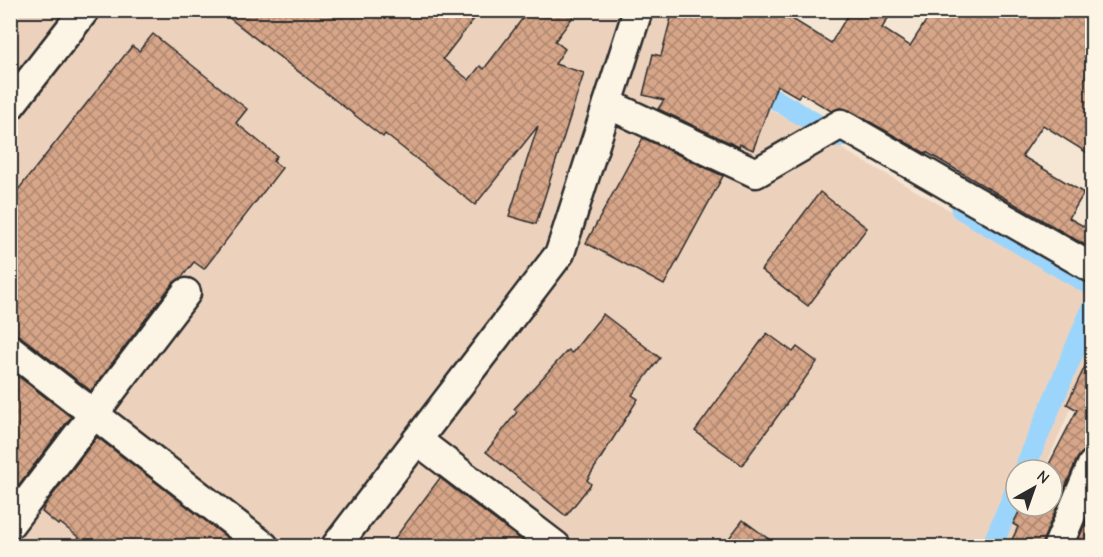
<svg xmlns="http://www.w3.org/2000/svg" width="1103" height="557" viewBox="0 0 1103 557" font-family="'Comic Neue',sans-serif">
  <defs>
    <pattern id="building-cross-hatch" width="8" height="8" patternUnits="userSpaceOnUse" patternTransform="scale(1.5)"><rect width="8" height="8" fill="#d7a689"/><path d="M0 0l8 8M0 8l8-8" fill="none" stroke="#af8770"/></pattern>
  </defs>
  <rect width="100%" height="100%" fill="#f5e5d3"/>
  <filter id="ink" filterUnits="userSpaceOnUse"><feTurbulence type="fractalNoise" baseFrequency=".0167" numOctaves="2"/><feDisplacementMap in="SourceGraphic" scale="12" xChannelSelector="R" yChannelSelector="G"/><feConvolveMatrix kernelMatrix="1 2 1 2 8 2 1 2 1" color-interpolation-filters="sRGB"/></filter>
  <g filter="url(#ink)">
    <polygon fill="#ecd2bd" points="10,11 720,11 694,70 807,129 1092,291 1092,359 1044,470 1016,470 1016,506 1029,506 1011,546 11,546"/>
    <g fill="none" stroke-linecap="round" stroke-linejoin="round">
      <g stroke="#9cd5fc" stroke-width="21">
        <polyline points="754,87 839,137"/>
        <polyline points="961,209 1092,286"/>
        <polyline points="1024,470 1092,308"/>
        <polyline points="992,546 1016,489"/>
      </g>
    </g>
    <g fill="url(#building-cross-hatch)" stroke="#2b2b2b" stroke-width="1.5">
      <polygon points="219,10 481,10 443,59 469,80 480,66 484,69 529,10 578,10 555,41 565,49 555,64 584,73 536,224 509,216 538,126 475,205 385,134 383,137"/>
      <polygon points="673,10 778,10 831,43 851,10 893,10 882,28 910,46 933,10 1092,10 1092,156 1043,125 1022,156 1084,193 1069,218 1092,231 1092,249 926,152 925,153 849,110 840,108 831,111 801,93 798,97 777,85 753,150 740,144 739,147 658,109 664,100 643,95 653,54 661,56"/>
      <polygon points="153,34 247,109 236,123 277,156 273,161 282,168 204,269 194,262 182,277 173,283 91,391 20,336 10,333 10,200 132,46 139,51"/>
      <polygon points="643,138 723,176 664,285 586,243"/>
      <polygon points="820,192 867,228 808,306 761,270"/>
      <polygon points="603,314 660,358 632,395 638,399 587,480 591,484 566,516 486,452 517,412 514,409 568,350 572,353"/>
      <polygon points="767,333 793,352 797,347 817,362 742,465 695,431"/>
      <polygon points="1092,352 1092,449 1083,452 1077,459 1043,540 1042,546 1009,546 1018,527 1013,524 1022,506 1052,506 1052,470 1046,470 1077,410 1067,404"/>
      <polygon points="10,370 71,417 10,496"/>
      <polygon points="97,437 238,546 90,546 60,523 58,525 42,512 45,505"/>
      <polygon points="440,478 529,546 389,546"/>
      <polygon points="1092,506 1092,527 1083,546 1076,546"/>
      <polygon points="743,520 778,546 723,546"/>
    </g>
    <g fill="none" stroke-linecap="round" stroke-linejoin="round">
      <defs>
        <g id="minor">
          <polyline points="608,104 756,173 841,124 1092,268"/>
          <polyline points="10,106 85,10"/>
          <polyline points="10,349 264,546"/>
          <polyline points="417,440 556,546"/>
          <polyline points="10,524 186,293"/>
          <polyline points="336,546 560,253 638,10"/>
          <polyline points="1058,546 1092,465"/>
        </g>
      </defs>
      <use href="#minor" stroke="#2b2b2b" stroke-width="33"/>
      <use href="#minor" stroke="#fcf5e5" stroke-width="28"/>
    </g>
  </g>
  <rect width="1103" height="557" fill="none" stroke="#fcf5e5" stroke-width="36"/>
  <rect x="18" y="18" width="1067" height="521" fill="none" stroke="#2b2b2b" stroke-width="2" filter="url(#ink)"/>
  <g transform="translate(1034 488) rotate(40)"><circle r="28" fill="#fcf5e5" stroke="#a8a49b" stroke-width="1.5"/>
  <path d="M0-4.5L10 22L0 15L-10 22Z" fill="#2b2b2b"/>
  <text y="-9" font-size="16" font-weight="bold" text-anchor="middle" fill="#2b2b2b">N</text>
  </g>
</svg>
